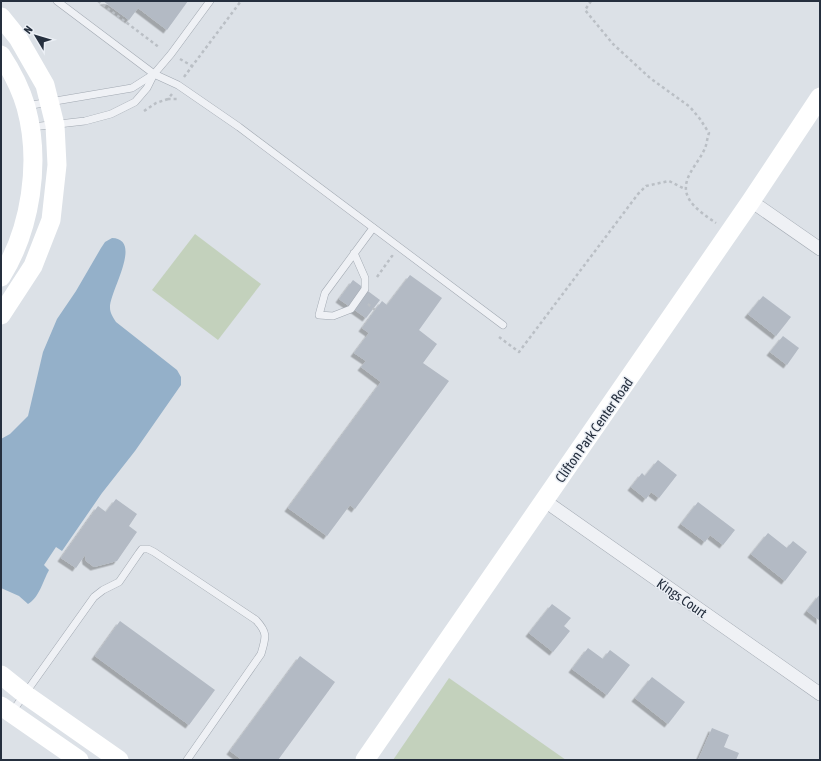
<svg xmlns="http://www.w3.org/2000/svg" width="821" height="761" viewBox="0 0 821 761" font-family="'Asap Condensed',sans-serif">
  <defs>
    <filter id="shadow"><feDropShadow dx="-3.5" dy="3.5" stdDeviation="0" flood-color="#0004"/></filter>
  </defs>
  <rect width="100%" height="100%" fill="#dce1e7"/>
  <g fill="#c3d1bc">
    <polygon points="195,234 261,284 218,340 152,290"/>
    <polygon points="449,678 566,760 393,760"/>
  </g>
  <path fill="#94b0c9" d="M112 238C144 239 109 292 110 308 110 313 113 317 116 322L177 370 181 377V385L135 451 102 493 62 551 56 547 44 565 49 570C43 581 39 598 28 604L19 596 1 588V439L10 434 28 416 43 352 57 319 76 291 101 248 105 242Z"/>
  <g fill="#b3bac4" filter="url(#shadow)">
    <polygon points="103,1 188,1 167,30 138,8 129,20"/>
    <polygon points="410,275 442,298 419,330 437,344 423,363 449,381 355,509 350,505 327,536 288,508 381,382 361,367 366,361 354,353 369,333 362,328 382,301 387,305"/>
    <polygon points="353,280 380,300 366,318 339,299"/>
    <polygon points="763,296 791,317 776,336 748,314"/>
    <polygon points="783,336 799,348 787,365 770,352"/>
    <polygon points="658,460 677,475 659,498 651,492 646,499 631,487 642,473 645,476"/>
    <polygon points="116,499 137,514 129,526 137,532 117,561 94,567 86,561 85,555 76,568 61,558 98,506 106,512"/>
    <polygon points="698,502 735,530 723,545 710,535 705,542 681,524"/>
    <polygon points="768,533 787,548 793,541 807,552 785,581 751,554"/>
    <polygon points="820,594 820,621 807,611"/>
    <polygon points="552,604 571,618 564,626 570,631 553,652 529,633"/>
    <polygon points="120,621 215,690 189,725 95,656"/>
    <polygon points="588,648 603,659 610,650 630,665 607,695 572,669"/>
    <polygon points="300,656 335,682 278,760 242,760 230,751"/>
    <polygon points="652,677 685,702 668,724 635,698"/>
    <polygon points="712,728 729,735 724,747 739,753 736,760 698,760"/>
  </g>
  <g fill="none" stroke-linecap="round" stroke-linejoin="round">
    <defs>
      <g id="lane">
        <polyline points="57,1 154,74 178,85 239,127 503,325"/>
        <polyline points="26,106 132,88 154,74"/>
        <polyline points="32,127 85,121 111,114 135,102 147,88 154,74 171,54 210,1"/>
        <polyline points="354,253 365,278 365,289 351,309 333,316 319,315 325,293 373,228"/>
        <path d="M12 712 94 597 103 590 119 582 139 553 142 549H148L154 552 256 620C268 633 266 637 261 654L187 760"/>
      </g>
      <g id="street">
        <polyline points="751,201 820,249"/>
        <polyline points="545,501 820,694"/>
      </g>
    </defs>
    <use href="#lane" stroke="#a1a8b1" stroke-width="8"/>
    <use href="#street" stroke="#a1a8b1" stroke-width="14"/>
    <g stroke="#babfc5" stroke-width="2.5" stroke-dasharray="3 3" stroke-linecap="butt">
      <polyline points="98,1 160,48"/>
      <path d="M591 1 585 10 613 44 650 78 690 107 700 119 709 133C707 138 707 144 705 148 699 164 678 180 689 199 694 208 707 217 716 223"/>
      <polyline points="180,59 192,66"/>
      <polyline points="184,77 241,1"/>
      <polyline points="172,94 168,99 177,99"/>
      <polyline points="144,111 156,103 168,99"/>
      <polyline points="377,277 392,256 393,257"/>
      <polyline points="368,304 375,310"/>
      <polyline points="499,337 519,352 638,194 646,186 669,181 685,189"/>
    </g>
    <use href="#lane" stroke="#eff1f5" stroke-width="7"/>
    <use href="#street" stroke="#eff1f5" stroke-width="13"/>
    <g stroke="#fff" stroke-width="19">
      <polyline points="1,17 18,38 45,85 55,125 57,165 51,220 33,266 1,315"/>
      <path d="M1 55C11 70 21 90 26 107 41 162 31 229 1 277"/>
      <polyline points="1,675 26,695 119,760"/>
      <polyline points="1,706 79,760"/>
      <polyline points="365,760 751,201 820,97"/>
    </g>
  </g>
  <g text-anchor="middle" stroke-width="3" stroke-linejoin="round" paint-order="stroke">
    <g font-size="14" fill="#252f3e" stroke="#ebeff5">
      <text transform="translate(594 430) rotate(-55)" y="5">Clifton Park Center Road</text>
      <text transform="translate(682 598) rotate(35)" y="5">Kings Court</text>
    </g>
  </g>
  <rect width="821" height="761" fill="none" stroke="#252f3e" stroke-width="4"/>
  <g transform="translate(36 36) rotate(308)" stroke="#ebeff5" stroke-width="3" paint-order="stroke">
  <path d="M0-3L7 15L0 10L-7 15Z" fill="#252f3e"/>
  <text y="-6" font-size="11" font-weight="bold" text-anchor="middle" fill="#252f3e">N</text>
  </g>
</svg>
